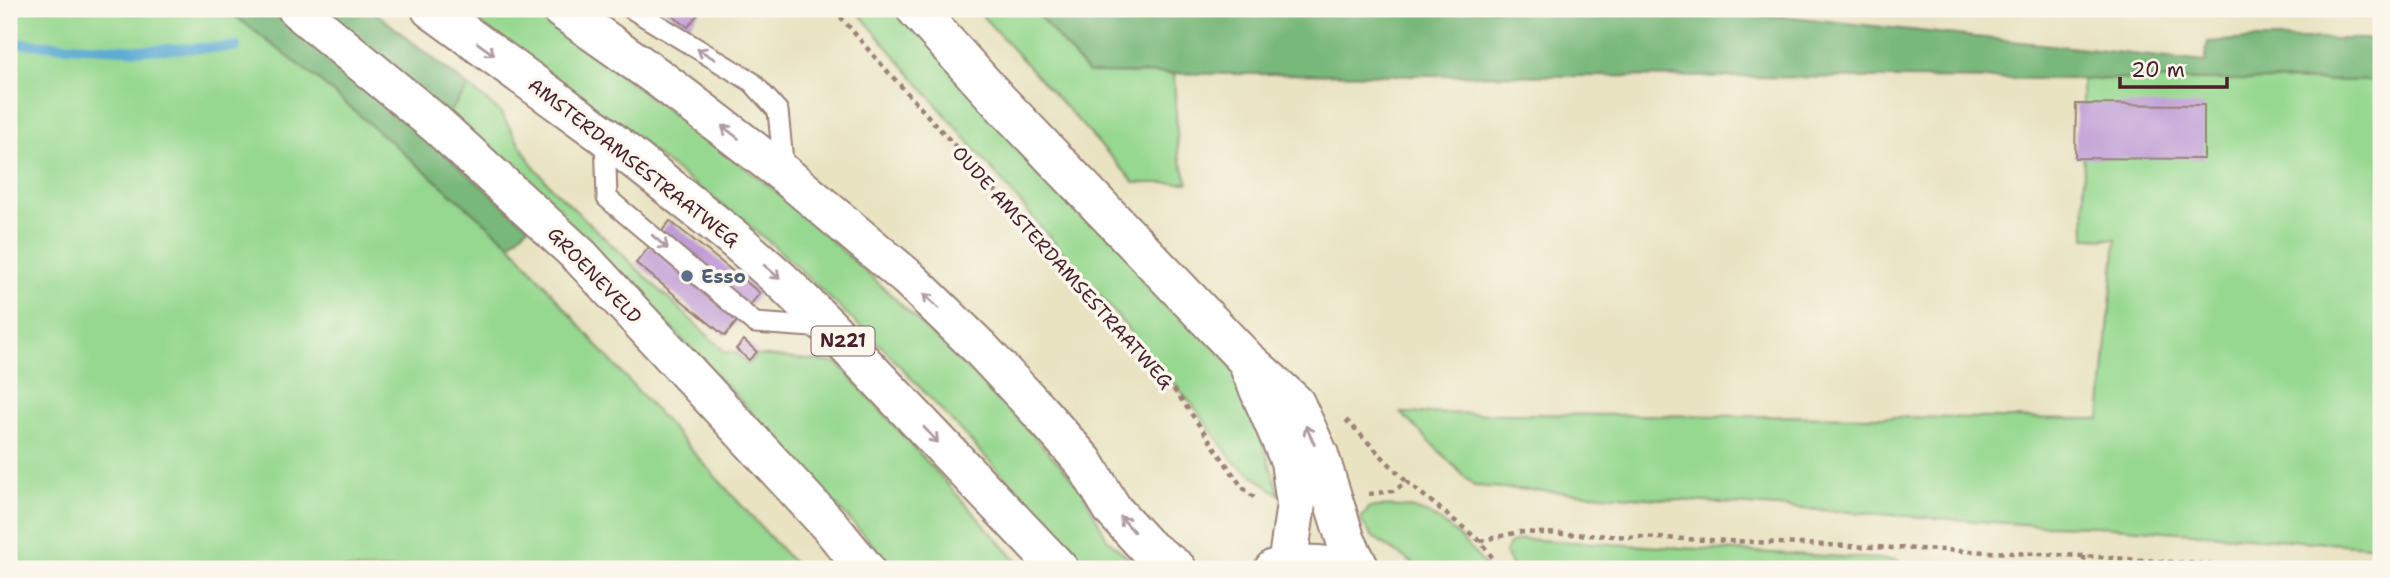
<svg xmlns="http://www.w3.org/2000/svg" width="2390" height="578" viewBox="0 0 2390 578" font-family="'Shantell Sans',sans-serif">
  <rect width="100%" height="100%" fill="#fbf7ec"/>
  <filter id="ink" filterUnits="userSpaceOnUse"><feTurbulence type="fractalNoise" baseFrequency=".0143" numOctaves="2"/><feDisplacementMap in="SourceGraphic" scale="14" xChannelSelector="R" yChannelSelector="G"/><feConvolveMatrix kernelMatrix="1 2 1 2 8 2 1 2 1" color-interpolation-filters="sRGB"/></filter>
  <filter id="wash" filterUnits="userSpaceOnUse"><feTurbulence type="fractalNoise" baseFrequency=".00686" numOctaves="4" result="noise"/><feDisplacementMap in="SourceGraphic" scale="28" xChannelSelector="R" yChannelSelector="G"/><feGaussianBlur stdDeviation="1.57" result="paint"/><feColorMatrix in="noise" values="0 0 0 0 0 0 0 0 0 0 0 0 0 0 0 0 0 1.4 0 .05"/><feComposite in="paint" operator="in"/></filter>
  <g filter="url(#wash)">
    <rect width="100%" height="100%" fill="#e9e3c2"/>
    <g fill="#96d88f" stroke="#707c5d" stroke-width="2">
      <polygon points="9,9 226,9 316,78 510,244 601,350 799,569 9,569"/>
      <polygon points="460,9 532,9 780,194 888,292 1000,400 1080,486 1107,539 1141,569 1091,569 883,348 772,244 541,67"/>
      <polygon points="855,9 898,9 1226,359 1247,397 1280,495 1234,462 1192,404"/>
      <polygon points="976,9 1033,9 1088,73 1174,74 1178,152 1188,183 1135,183"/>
      <polygon points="2082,79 2381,81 2381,547 2098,526 2035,525 1474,486 1401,413 2100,419 2116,239 2085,238"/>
      <polygon points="469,87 500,112 532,164 552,188 725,352 736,353 748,364 757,355 838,363 1024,569 895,569 739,399 615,269 447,115"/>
      <path d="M1370 507C1381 507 1393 506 1404 507 1442 512 1465 542 1488 569H1422L1373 537 1360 520Z"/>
      <polygon points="1520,539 1898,560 1902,565 1844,569 1513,569 1505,553 1509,544"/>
    </g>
    <g fill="#78b87a" stroke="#616c52" stroke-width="2">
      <polygon points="226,9 268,9 318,46 529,226 510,244 316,78"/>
      <polygon points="319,9 371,9 469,87 447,115"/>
      <polygon points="1033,9 1718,9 2205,62 2208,42 2251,39 2381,39 2381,81 1088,73"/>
    </g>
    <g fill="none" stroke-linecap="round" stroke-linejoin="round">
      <polyline stroke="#58a9d3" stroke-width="10" points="9,43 143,50 236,47"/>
    </g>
    <g id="blocks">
      <g fill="#bf9cd5">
        <polygon points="663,9 702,9 688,27"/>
        <polygon points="2076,104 2204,105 2204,159 2075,158"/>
        <polygon points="670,221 760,293 725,336 636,263"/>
        <polygon points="744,340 757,352 749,360 736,349"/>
      </g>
    </g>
  </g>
  <g filter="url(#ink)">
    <use href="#blocks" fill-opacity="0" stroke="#9a8176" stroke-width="2"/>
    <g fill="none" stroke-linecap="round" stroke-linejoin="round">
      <defs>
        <g id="service">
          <polyline points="632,9 752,82 778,111 784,172"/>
          <polyline points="605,136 607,198 755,323 826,328"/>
        </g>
        <g id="minor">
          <polyline points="297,9 436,124 580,256 830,526 865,569"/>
          <polyline points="916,9 1000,102 1245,358 1295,403 1319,455 1346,541 1360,569"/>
          <polyline points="1250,369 1290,461 1296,504 1287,566"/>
        </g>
        <g id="primary">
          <polyline points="431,9 605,136 732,237 781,280 830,328 1059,569"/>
          <polyline points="561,9 660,79 784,174 908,278 980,348 1039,411 1084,462 1113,510 1146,546 1177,569"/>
          <path d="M1274 569C1295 564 1321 563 1342 569"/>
        </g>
      </defs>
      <use href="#service" stroke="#9a8176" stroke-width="23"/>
      <use href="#minor" stroke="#9a8176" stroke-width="42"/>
      <use href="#primary" stroke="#9a8176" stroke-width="42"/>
      <g stroke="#9a8176" stroke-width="4.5" stroke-dasharray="5 5" stroke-linecap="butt">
        <polyline points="834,9 872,54 1147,359 1179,396 1242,487 1257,500"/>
        <polyline points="1346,420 1407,482"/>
        <polyline points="1369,494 1393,491 1407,482 1480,541 1501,569"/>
        <polyline points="1480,541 1519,532 2084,556 2215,565 2241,569"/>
        <polyline points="2084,556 2084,569"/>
      </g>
      <use href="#service" stroke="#fff" stroke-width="19"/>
      <use href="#minor" stroke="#fff" stroke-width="38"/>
      <use href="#primary" stroke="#fff" stroke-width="38"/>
    </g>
    <defs><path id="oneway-shaft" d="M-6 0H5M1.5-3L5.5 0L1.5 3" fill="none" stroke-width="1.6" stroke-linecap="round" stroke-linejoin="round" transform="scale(1.75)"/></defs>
    <g stroke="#ae9aa0">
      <use href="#oneway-shaft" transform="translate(486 49) rotate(36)"/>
      <use href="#oneway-shaft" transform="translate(706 54) rotate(-149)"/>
      <use href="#oneway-shaft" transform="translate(730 132) rotate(-143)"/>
      <use href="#oneway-shaft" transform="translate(660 242) rotate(41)"/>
      <use href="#oneway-shaft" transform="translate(772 272) rotate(41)"/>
      <use href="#oneway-shaft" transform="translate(931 301) rotate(-136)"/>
      <use href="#oneway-shaft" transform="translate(931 435) rotate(47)"/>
      <use href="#oneway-shaft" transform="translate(1310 435) rotate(-115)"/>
      <use href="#oneway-shaft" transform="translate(1127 524) rotate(-132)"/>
    </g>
  </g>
  <circle fill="#5c6f8a" stroke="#fbf7ec" stroke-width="2.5" cx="687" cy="276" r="7"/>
  <g text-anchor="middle" stroke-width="7" stroke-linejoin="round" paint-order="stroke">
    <rect fill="#fbf7ec" stroke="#7f6065" stroke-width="2" x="811.5" y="326.5" width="63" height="29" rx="5"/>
    <g font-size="18" font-weight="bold" fill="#4a1f2b">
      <text x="843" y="347">N221</text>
    </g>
    <g font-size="19" fill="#4a1f2b" stroke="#fbf7ec">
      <text transform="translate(634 162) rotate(38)" y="7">AMSTERDAMSESTRAATWEG</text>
      <text transform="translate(1063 267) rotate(48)" y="7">OUDE AMSTERDAMSESTRAATWEG</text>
      <text transform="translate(595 275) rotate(46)" y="7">GROENEVELD</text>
    </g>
    <g font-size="19" font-weight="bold" fill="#4e5e75" stroke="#fbf7ec" text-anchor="start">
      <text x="701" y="283">Esso</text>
    </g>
  </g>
  <rect width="2390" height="578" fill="none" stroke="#fbf7ec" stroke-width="35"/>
  <path d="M2120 77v10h107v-10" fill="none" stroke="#4a1f2b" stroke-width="3.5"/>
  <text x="2131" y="77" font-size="21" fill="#4a1f2b" stroke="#fbf7ec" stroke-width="5" paint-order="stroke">20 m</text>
</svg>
